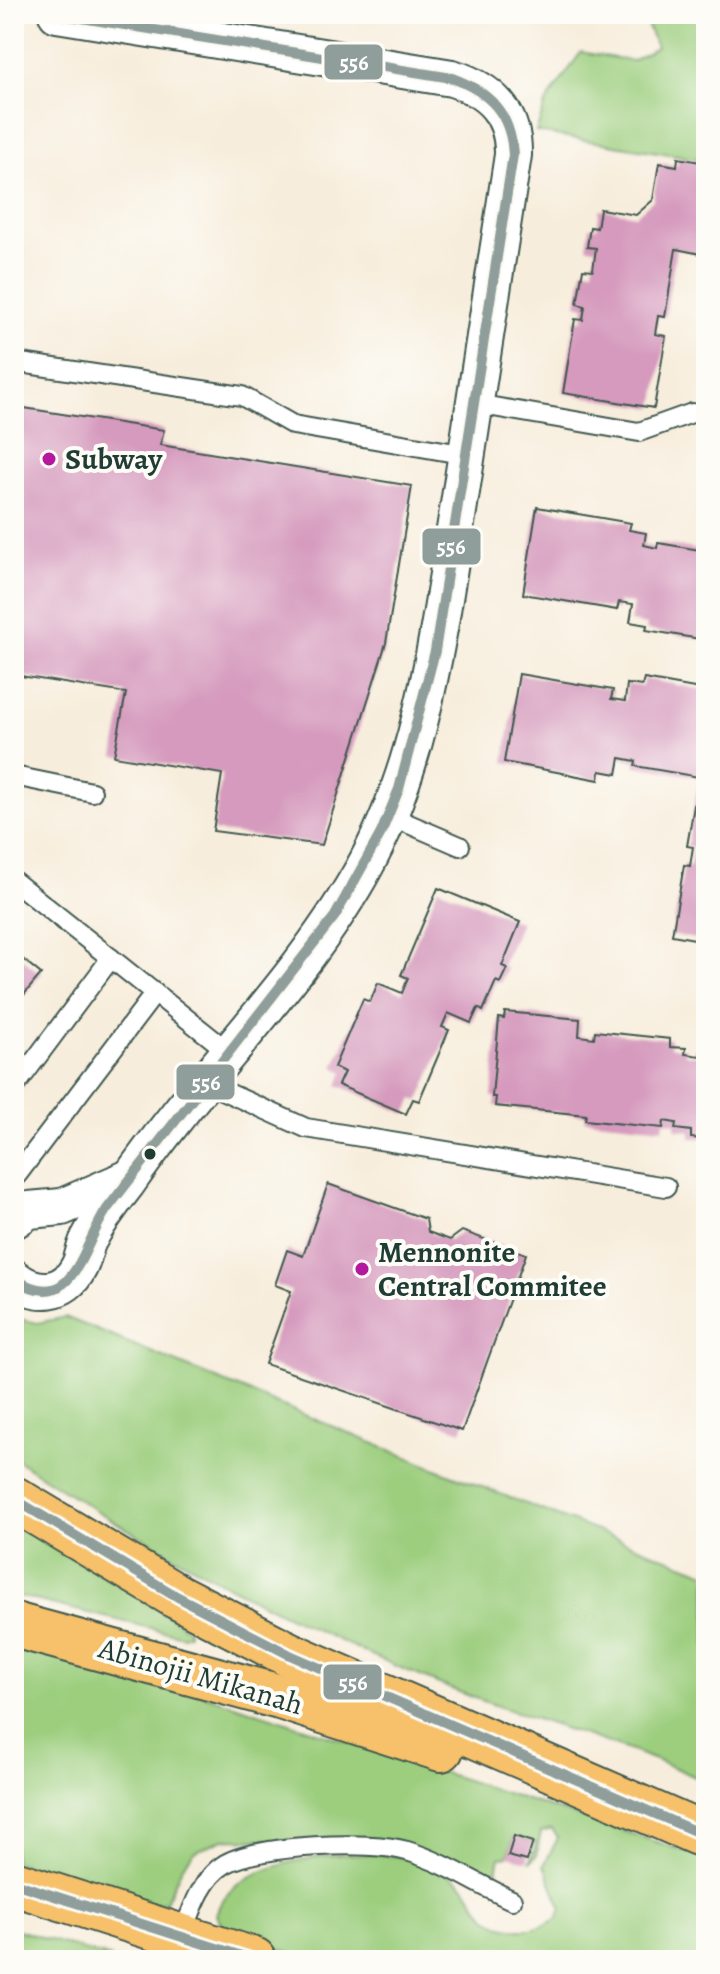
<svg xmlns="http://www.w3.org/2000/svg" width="720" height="1974" viewBox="0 0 720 1974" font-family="Alegreya,serif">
  <rect width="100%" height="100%" fill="#fdfcf7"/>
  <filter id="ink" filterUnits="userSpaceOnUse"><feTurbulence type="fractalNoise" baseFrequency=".0125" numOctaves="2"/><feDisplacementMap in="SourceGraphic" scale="16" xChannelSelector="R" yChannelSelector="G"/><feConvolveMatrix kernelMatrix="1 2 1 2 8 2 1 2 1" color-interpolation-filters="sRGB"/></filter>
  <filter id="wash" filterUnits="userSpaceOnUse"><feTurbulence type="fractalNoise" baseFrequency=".006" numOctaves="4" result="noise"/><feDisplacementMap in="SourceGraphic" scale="32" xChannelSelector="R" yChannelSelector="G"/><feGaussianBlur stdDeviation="1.8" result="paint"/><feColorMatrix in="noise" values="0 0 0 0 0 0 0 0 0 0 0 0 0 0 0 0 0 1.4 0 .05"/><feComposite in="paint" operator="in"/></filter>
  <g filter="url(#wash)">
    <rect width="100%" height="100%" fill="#f7eddc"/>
    <g fill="#9cce7e" stroke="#5e8659" stroke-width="2">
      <polygon points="642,14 706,14 706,160 536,132 547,101 581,52 632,61 657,47"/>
      <path d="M65 1317 451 1475 706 1573V1782C623 1742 533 1722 449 1688 296 1627 151 1549 14 1458V1318L38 1323Z"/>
      <polygon points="14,1519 188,1629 188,1634 183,1636 14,1595"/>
      <path d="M14 1644 185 1689 706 1858V1960H314L225 1930 216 1915C231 1857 359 1846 408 1859 423 1862 441 1870 454 1878 474 1889 476 1916 500 1925 520 1932 540 1930 558 1918L562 1909 544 1865 558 1838 552 1829 541 1832 536 1856 530 1862 536 1843 514 1837 508 1856 500 1857 497 1872 486 1877 447 1858 285 1840 223 1839 194 1852 182 1867 166 1902 155 1904 14 1862Z"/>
      <polygon points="14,1929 109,1958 113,1960 14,1960"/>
    </g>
    <g id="blocks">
      <g fill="#d59abd">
        <polygon points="678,158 706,163 706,255 676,249 665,317 658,316 655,334 666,336 654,408 563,393 575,319 583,320 585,306 577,304 583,269 593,270 596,248 587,247 590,227 597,228 600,209 636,215 653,200 659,163 677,166"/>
        <polygon points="24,408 164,430 160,445 412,486 386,643 322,845 213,831 222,774 114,756 126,693 14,675 14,420 22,421"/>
        <polygon points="537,507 631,523 629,530 646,533 644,545 657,548 658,543 706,551 706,640 646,630 647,625 630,622 633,604 619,602 617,610 523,594"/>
        <polygon points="519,674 613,690 611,699 625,701 627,684 642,686 644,679 706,690 706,941 672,935 684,865 690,866 693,847 687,846 699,777 635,766 636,761 620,758 617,774 600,771 599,780 504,762"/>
        <polygon points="438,888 520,922 502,966 507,968 500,983 496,981 483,1011 478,1008 471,1023 448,1013 442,1027 449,1030 419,1101 413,1099 406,1114 338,1085 344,1072 334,1067 363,999 370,1002 378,983 402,993 408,978 401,975"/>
        <polygon points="14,952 41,974 14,1007"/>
        <polygon points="505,1012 580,1019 579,1036 594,1038 595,1031 670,1039 670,1047 686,1048 685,1054 700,1056 701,1049 706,1049 706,1139 691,1138 691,1131 675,1129 676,1123 664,1121 663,1128 585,1120 586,1115 495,1106 496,1097 492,1097 499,1018 504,1019"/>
        <polygon points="328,1184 426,1219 428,1232 450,1240 462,1231 526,1254 462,1431 265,1364 291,1291 275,1285 287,1250 303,1256"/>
        <polygon points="514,1836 533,1842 527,1861 508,1856"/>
      </g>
    </g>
  </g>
  <g filter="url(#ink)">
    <use href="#blocks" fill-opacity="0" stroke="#3f574d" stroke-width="2"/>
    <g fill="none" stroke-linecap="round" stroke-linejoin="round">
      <defs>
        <g id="service">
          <polyline points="14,362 242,396 293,425 467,455"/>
          <polyline points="476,404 639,432 692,413"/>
          <polyline points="14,776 92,792"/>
          <polyline points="388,815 460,846"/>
          <polyline points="14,881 230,1053"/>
          <polyline points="206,1083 306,1128 666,1187"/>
          <polyline points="14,1088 111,958"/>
          <polyline points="14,1179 155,993"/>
          <path d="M182 1936C191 1912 201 1878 225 1864 259 1845 370 1840 407 1851 444 1862 477 1884 512 1900"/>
        </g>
        <g id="minor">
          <polyline points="14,1220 29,1210 62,1207 129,1178"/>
          <path d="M14 1278C36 1296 65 1295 79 1267 84 1258 84 1246 90 1237 100 1218 114 1200 127 1183 200 1077 296 987 360 875 423 765 438 634 458 511 477 392 495 273 513 155 514 113 490 90 452 78L57 14"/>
        </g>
        <g id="primary">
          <polyline points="14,1499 178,1597 290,1655 698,1833"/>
          <polyline points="14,1625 280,1697 441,1749"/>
          <polyline points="14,1883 254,1960"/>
        </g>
      </defs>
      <use href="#service" stroke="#3f574d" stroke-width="22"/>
      <use href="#minor" stroke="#3f574d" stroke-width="40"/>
      <use href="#primary" stroke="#3f574d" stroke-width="48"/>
      <use href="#service" stroke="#fff" stroke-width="18"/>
      <use href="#minor" stroke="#fff" stroke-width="36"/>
      <use href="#primary" stroke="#f6c16b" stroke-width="44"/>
      <defs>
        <g id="bus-1">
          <path d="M14 1278C74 1319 82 1245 107 1209L335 916 381 833 399 789 435 651 513 155C511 114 490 92 452 78L57 14"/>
          <polyline points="14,1499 178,1597 290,1655 706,1836"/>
          <polyline points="14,1883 254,1960"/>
        </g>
      </defs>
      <use href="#bus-1" stroke="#fdfcf7" stroke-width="16"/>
      <use href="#bus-1" stroke="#8f9e9a" stroke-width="10"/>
    </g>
  </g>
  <g fill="#b5179e" stroke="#fdfcf7" stroke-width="3">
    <circle cx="49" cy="459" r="8"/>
    <circle cx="362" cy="1269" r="8"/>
  </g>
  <circle fill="#1f3d34" stroke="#fdfcf7" stroke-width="3" cx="150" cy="1154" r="7"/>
  <g text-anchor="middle" stroke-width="8" stroke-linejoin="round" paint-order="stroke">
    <g font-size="30" font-weight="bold" fill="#1f3d34" stroke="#fdfcf7" text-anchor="start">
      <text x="65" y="469">Subway</text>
      <text x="378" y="1262">Mennonite<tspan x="378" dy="34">Central Commitee</tspan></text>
    </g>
    <g font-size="30" fill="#1f3d34" stroke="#fdfcf7">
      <text transform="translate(201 1676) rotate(16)" y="10">Abinojii Mikanah</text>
    </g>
  </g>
  <g stroke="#fdfcf7" stroke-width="3">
    <rect x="323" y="43" width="61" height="38" rx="8" fill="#8f9e9a"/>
    <rect x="421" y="527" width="61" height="39" rx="8" fill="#8f9e9a"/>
    <rect x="175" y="1063" width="61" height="38" rx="8" fill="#8f9e9a"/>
    <rect x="322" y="1663" width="61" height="38" rx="8" fill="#8f9e9a"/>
  </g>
  <g font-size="22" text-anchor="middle" font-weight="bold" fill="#fff">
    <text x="354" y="70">556</text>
    <text x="451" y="554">556</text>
    <text x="206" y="1090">556</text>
    <text x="353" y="1690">556</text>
  </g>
  <rect width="720" height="1974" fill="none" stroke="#fdfcf7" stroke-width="48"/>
</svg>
